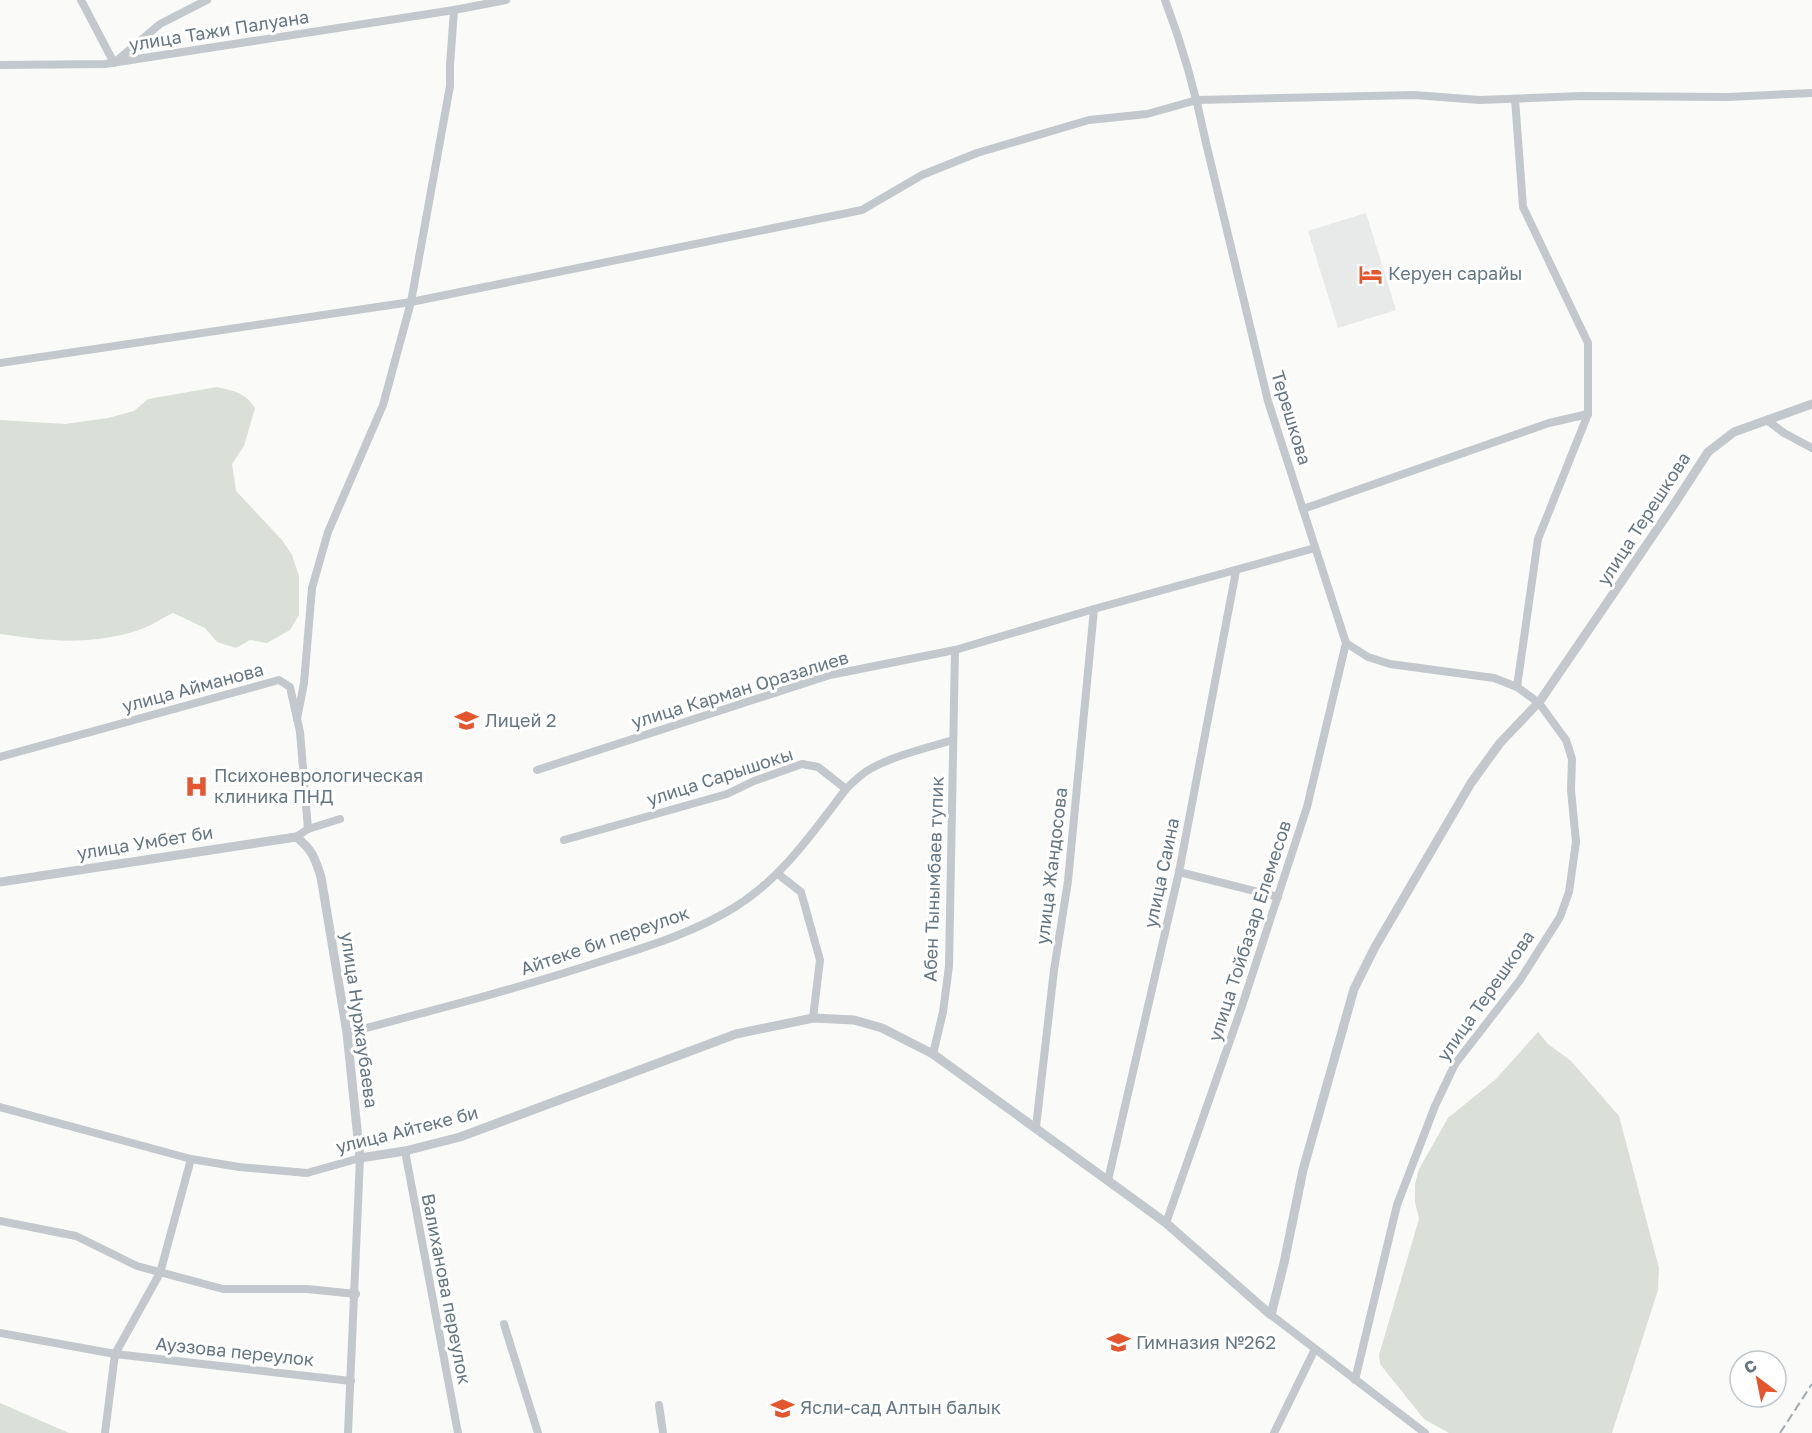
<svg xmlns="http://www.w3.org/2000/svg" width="1812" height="1433" viewBox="0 0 1812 1433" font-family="'Golos Text',sans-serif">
  <rect width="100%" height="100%" fill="#fafaf8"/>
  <polygon fill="#e8e9e9" points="1366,213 1396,310 1338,328 1308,231"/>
  <g fill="#dadfd7">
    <path d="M217 387C233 391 245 392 255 408L244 446 232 464 236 491 282 540 292 555 299 576V615L290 630 267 643 250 640 236 648 217 642 205 628 173 613C162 618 151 626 139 630 89 646 50 641 0 634V420L65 424 108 418 134 411 148 399Z"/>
    <polygon points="1538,1032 1548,1044 1571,1061 1619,1116 1659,1268 1658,1290 1612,1433 1449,1433 1424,1419 1380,1364 1379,1355 1419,1219 1415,1202 1415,1184 1419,1169 1448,1118 1496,1079"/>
    <polygon points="0,1403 69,1433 0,1433"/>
  </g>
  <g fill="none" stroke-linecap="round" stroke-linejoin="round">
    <g stroke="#c3c8cc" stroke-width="8">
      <polyline points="81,0 114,63 160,24 207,0"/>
      <path d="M1165 0C1183 47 1196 94 1206 143L1268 401 1346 643 1368 657 1390 664 1494 678 1517 687 1539 703 1566 740 1572 759 1571 790 1576 842 1569 892 1560 917 1520 980 1455 1064 1435 1106 1397 1205 1355 1380"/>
      <polyline points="0,65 105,64 454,10 506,0"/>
      <polyline points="1515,99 1523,207 1588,343 1588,414 1538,539 1517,687"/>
      <polyline points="0,363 411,302 862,210 922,175 977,153 1089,120 1147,114 1197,100 1414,95 1480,100 1581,96 1728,97 1812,93"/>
      <polyline points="1768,421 1784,433 1812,448"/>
      <polyline points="1303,509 1549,423 1588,414"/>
      <polyline points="297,719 304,683 312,588 328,532 383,405 411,302 450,86 450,65 454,10"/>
      <polyline points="0,757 279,680 290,687 300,732 308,829"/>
      <polyline points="537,770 830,675 955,650 1094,609 1315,548"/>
      <polyline points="296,837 308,829 340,819"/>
      <polyline points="564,840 727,794 754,781 802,764 818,767 846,789"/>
      <polyline points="1179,872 1278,897"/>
      <polyline points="778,874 801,892 820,960 813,1018"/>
      <path d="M347 1033C434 1010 520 988 605 960 649 946 695 932 735 907 782 878 813 832 846 789 854 781 862 773 872 768 896 755 927 748 953 740"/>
      <polyline points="933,1054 943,1012 949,966 955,650"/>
      <polyline points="0,1107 191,1159 239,1167 307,1173 360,1158 348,1433"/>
      <polyline points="1036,1127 1054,970 1068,881 1094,609"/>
      <polyline points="405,1151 458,1433"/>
      <polyline points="1108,1180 1179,872 1236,571"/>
      <polyline points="0,1221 76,1236 137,1266 223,1289 307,1289 356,1294"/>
      <polyline points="1166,1223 1241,1009 1307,807 1346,643"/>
      <polyline points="1271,1315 1425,1433"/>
      <polyline points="504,1324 538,1433"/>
      <polyline points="0,1333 115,1354 351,1381"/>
      <polyline points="659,1405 663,1433"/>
      <polyline points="105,1433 115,1354 160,1273 191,1159"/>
      <polyline points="1274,1433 1315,1349"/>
    </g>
    <path stroke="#c3c8cc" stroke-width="9" d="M0 882 296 837C312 849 315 858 321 877L347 1033 360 1158 405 1151 460 1137 736 1034 813 1018 854 1020 882 1028 933 1054 1136 1201 1166 1223 1271 1315 1284 1263 1303 1170 1354 989 1375 947 1471 783 1500 743 1540 701 1673 506 1708 452 1734 432 1812 404"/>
    <polyline stroke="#a2aab0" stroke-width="2" stroke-dasharray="9 4.5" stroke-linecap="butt" points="1780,1433 1812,1384"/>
  </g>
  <defs>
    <symbol id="hotel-bare" viewBox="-9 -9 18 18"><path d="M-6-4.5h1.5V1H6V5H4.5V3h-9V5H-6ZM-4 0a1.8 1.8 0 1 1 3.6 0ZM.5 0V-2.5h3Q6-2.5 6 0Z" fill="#e4572e" stroke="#fff" stroke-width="2.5" paint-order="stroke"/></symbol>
    <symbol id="school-bare" viewBox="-9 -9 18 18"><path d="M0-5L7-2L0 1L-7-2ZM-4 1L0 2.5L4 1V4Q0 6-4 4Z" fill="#e4572e" stroke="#fff" stroke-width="2.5" paint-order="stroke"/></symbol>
    <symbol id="hospital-bare" viewBox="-9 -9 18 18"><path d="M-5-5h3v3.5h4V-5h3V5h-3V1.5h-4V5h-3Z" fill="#e4572e" stroke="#fff" stroke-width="2.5" paint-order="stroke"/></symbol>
  </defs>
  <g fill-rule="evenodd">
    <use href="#hotel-bare" x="1354" y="258" width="33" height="33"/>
    <use href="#school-bare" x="450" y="704" width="33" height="33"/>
    <use href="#hospital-bare" x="180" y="770" width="33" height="33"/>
    <use href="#school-bare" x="1102" y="1326" width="33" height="33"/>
    <use href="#school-bare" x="766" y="1392" width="33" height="33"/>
  </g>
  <g text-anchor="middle" stroke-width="6" stroke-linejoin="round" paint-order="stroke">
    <g font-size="18" fill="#657683" stroke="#fff">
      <text transform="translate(219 31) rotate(-9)" y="6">улица Тажи Палуана</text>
      <text transform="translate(1291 418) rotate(73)" y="6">Терешкова</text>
      <text transform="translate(1644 519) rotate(-57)" y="6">улица Терешкова</text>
      <text transform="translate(193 688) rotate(-15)" y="6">улица Айманова</text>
      <text transform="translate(740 690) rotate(-17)" y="6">улица Карман Оразалиев</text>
      <text transform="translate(720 777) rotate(-18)" y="6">улица Сарышокы</text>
      <text transform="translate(145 843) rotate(-9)" y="6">улица Умбет би</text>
      <text transform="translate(1052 866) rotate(-83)" y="6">улица Жандосова</text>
      <text transform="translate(1162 873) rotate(-78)" y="6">улица Саина</text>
      <text transform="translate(934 879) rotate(-88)" y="6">Абен Тынымбаев тупик</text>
      <text transform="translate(1250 931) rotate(-72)" y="6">улица Тойбазар Елемесов</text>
      <text transform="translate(605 941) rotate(-19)" y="6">Айтеке би переулок</text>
      <text transform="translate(1486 996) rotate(-55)" y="6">улица Терешкова</text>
      <text transform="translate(359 1020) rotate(82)" y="6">улица Нуржаубаева</text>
      <text transform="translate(407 1130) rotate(-14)" y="6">улица Айтеке би</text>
      <text transform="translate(446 1289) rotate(79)" y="6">Валиханова переулок</text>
      <text transform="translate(235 1352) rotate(6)" y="6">Ауэзова переулок</text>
    </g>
    <g font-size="18" fill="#657683" stroke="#fff" text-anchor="start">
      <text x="1388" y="280">Керуен сарайы</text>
      <text x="485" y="727">Лицей 2</text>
      <text x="214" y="782">Психоневрологическая<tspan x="214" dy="21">клиника ПНД</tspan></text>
      <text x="1136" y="1349">Гимназия №262</text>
      <text x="800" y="1414">Ясли-сад Алтын балык</text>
    </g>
  </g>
  <g transform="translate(1758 1379) rotate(328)"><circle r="28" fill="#ffffff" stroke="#c1c8cd" stroke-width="1.5"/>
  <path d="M0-4.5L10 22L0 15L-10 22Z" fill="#e4572e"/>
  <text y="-9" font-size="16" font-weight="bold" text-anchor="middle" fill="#657683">С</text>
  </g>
</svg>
